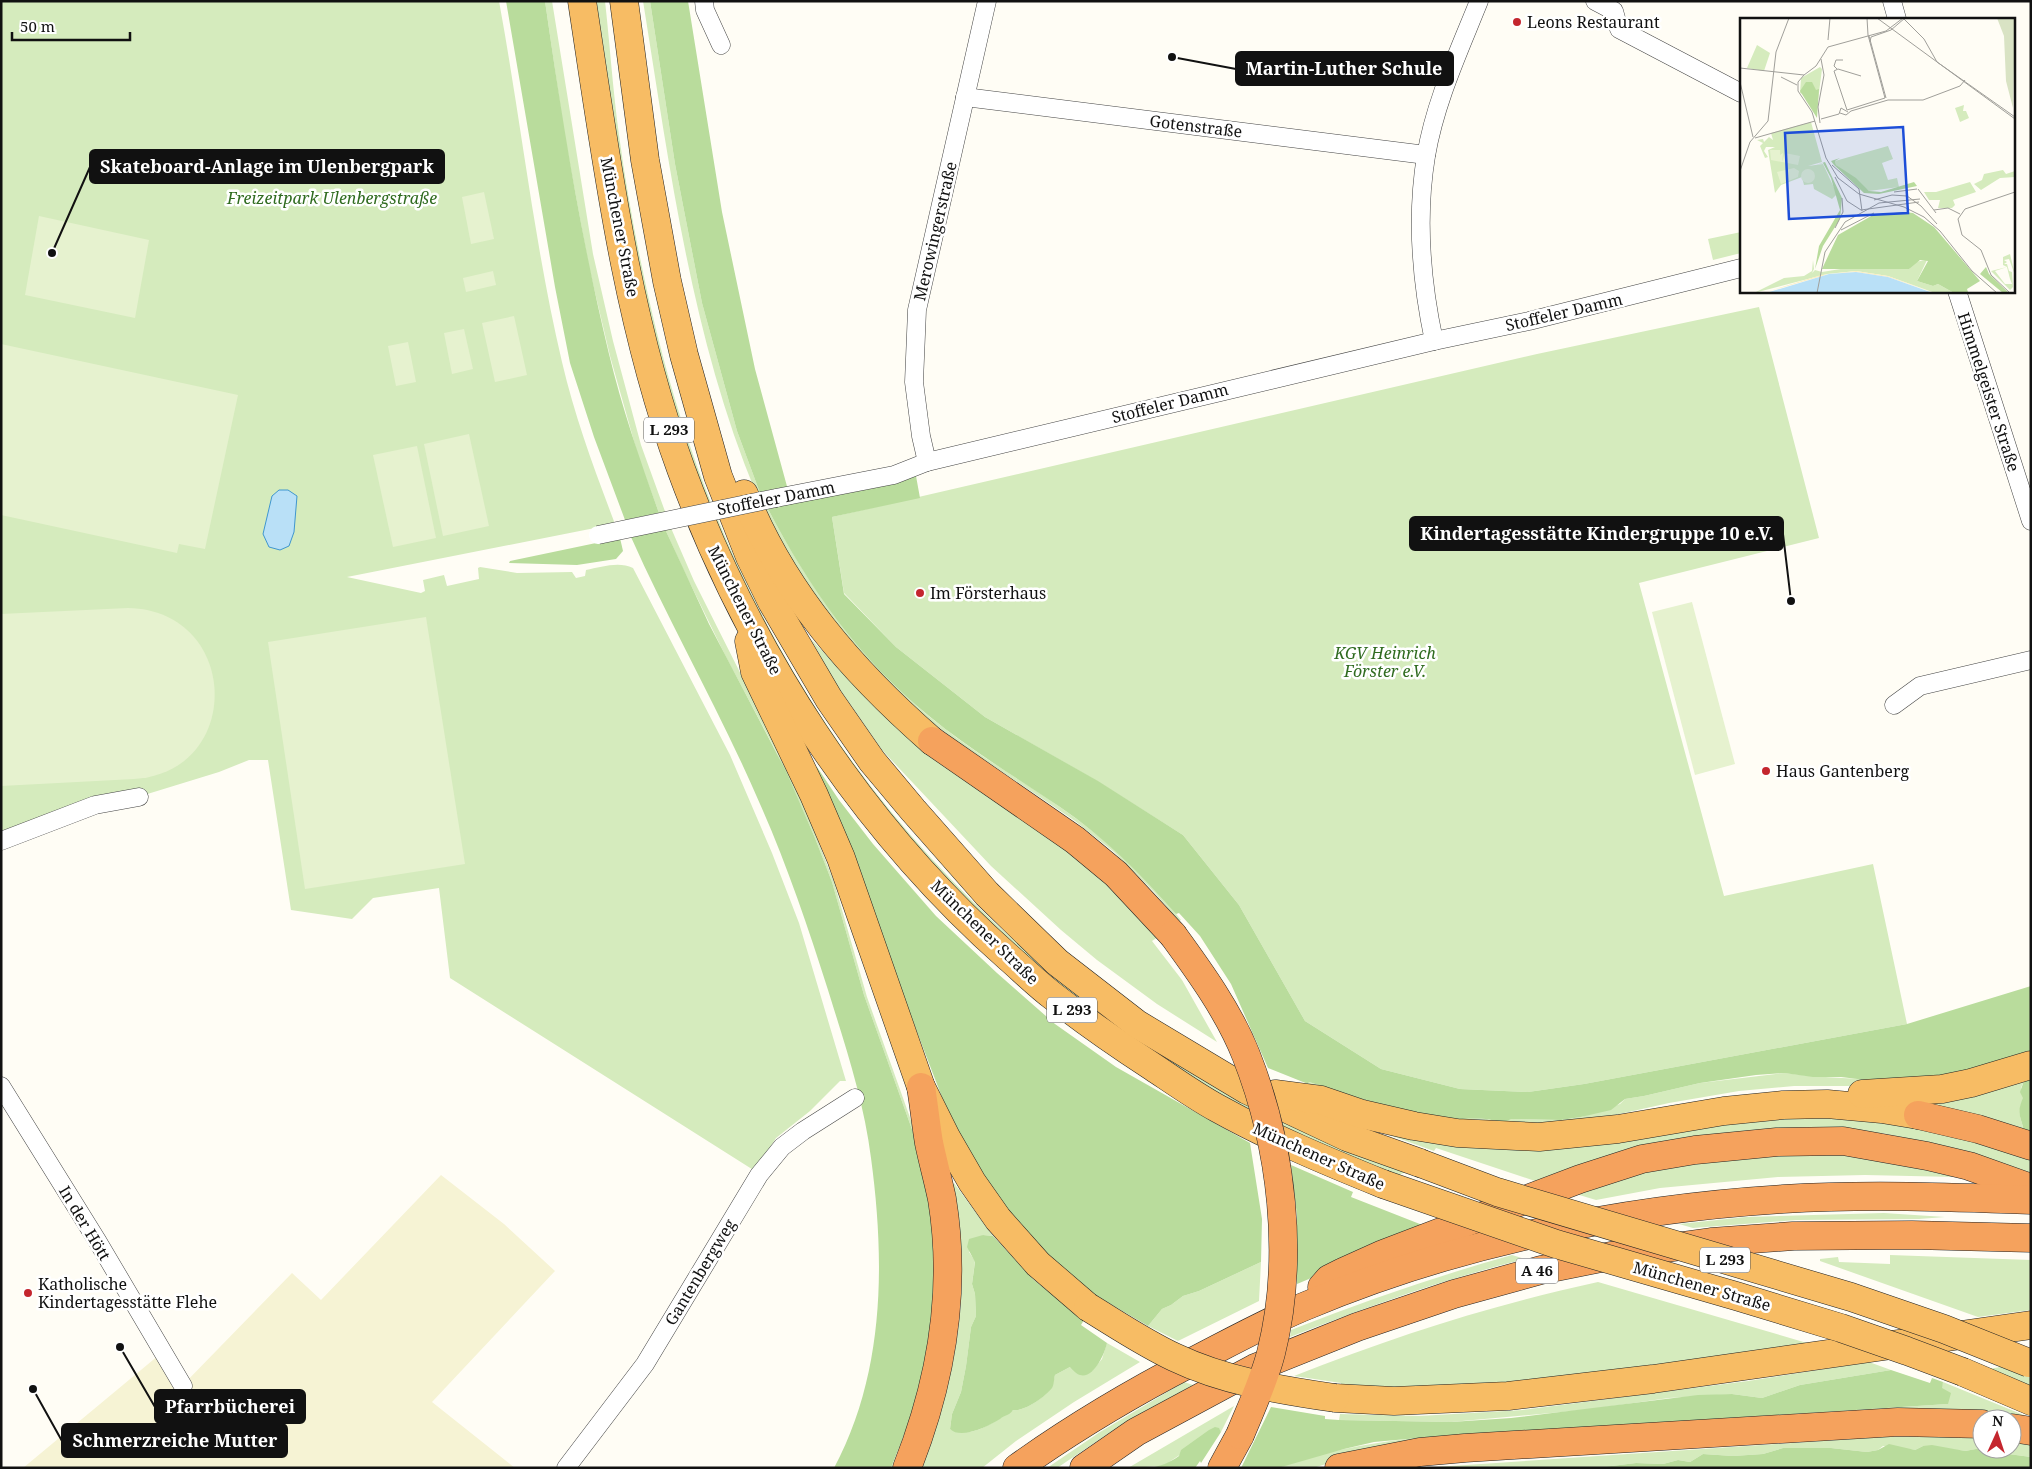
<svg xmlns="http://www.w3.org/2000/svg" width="2032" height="1469" viewBox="0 0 2032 1469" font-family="'Noto Serif',serif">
  <rect width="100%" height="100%" fill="#fffdf5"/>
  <polygon fill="#f6f3d4" points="441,1175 504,1224 555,1271 432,1402 515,1468 23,1468 159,1355 180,1388 292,1273 321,1300"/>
  <g fill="#d5ebbd">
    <path d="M1 1H499C521 121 534 243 562 362 575 418 595 471 615 524L347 577 421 593 425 591 423 580 444 575 447 586 479 579 478 568 480 567 517 573 572 572 576 578 585 576 586 570C601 567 619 561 633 568L730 755 772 853 799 923 846 1081H840L810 1111 776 1138 755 1171 450 978 439 888 373 898 352 919 291 910 268 760H249L219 772 1 839Z"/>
    <polygon points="545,1 552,1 593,254 613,341 641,445 671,528 694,581 789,770 816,836 834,882 867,997 918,1140 901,1450 893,1468 891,1468 899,1449 914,1135 864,995 832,882 815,838 778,755 726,657 684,571 665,529 639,459 610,356 589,267 564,132"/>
    <path d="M594 1H605C610 46 613 91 619 135 628 201 641 268 657 333 704 526 796 711 931 858 971 902 1015 943 1060 981L1405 1172 1394 1178 1240 1106 1137 1044 1039 970 948 882 858 776 771 642 724 546 680 427 652 327 633 235Z"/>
    <path d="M643 1H650L675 164 702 303 737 431 760 493H756C691 336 670 168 643 1Z"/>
    <polygon points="1741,232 1741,253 1713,260 1708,239"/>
    <polygon points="1759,307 1819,538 1639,583 1724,896 1873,864 1907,1024 1584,1084 1528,1092 1460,1089 1381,1069 1305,1021 1239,905 1183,835 1097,781 985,717 896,647 844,593 832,517 1537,354"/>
    <path d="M768 509C812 593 868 670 944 728 981 757 1021 780 1060 807 1105 838 1147 876 1181 920L1179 921 1154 892 1114 852 1075 821 951 737 928 719 880 676 813 598 763 510Z"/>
    <polygon points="811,639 882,714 1091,866 1158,937 1152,941 1182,980 1217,1042 1157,1004 1097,960 1061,930 991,866 882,750 834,681"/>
    <path d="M1784 1073C1824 1078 1865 1080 1905 1078L1859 1086H1794L1739 1091 1669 1103 1579 1123H1469L1348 1099 1308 1084 1309 1082 1352 1097 1407 1111 1467 1120 1487 1119 1494 1122 1511 1119 1561 1120 1581 1117 1620 1104 1625 1099 1644 1096 1700 1083Z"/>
    <path d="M2025 1078 2021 1088 2024 1098C2016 1114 2021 1116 2024 1131L1906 1100Z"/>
    <polygon points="1831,1116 1927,1127 2031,1158 2031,1173 1962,1150 1882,1133 1881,1139 1541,1183 1436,1148 1434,1151 1378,1131"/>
    <polygon points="1776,1151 1881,1156 1881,1162 1891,1164 1891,1162 1956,1177 1865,1175 1778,1177 1660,1188 1596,1200 1566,1191 1611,1177"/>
    <path d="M954 1183 993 1236 983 1235 969 1252 975 1261 972 1284 975 1294 976 1316 971 1327 966 1366 961 1392 952 1414 950 1429C973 1440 994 1421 1013 1410 1024 1412 1045 1397 1051 1388 1053 1385 1054 1379 1055 1375L1070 1367 1092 1371 1102 1359 1107 1343 1140 1362 1074 1402 1016 1441 982 1468H921C930 1441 940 1415 947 1387 964 1323 967 1251 953 1185Z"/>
    <polygon points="1884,1213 1945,1217 1919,1219 1796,1220 1693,1228 1679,1224 1746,1217"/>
    <path d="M1512 1255 1525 1259C1444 1279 1367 1307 1290 1337L1291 1330C1364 1301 1437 1276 1512 1255Z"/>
    <polygon points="1890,1255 2031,1260 2031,1310 1978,1317 1820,1261 1820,1259 1838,1257 1839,1262 1890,1264"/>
    <polygon points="1261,1262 1259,1301 1178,1341 1148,1326 1162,1309 1171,1305 1183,1296 1199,1291"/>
    <path d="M1598 1282 1807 1343 1574 1378 1413 1390 1341 1386V1383L1294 1376C1395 1336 1492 1305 1598 1282Z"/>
    <polygon points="1869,1362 1891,1370 1800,1385 1762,1398 1732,1394 1669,1398 1584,1410 1451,1422 1339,1420 1340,1414 1419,1416 1523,1410 1748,1381"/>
    <polygon points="2006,1366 2031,1378 2031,1387 1989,1369"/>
    <polygon points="1184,1382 1193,1385 1109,1433 1057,1468 1047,1468 1100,1432"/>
    <path d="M1943 1382 2031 1418 2009 1419 1957 1414 1336 1461 1313 1468H1278C1319 1452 1364 1444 1407 1439L1948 1404 1941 1388Z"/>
    <polygon points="1234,1406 1221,1432 1219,1429 1163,1466 1128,1468"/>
    <polygon points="1929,1436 1982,1438 1982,1448 1965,1451 1923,1446 1915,1450 1883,1446 1878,1450 1867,1452 1831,1448 1783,1448 1763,1454 1733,1456 1703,1454 1690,1462 1678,1460 1663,1464 1636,1463 1595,1468 1421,1468 1881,1437"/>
    <polygon points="2012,1441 2031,1445 2031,1457 2001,1453 1989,1449 2012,1449"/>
  </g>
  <g fill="#b9dc9c">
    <path d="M506 1H545C562 120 581 238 609 354 622 408 640 460 659 513L625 520 594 437 570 363 555 287Z"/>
    <polygon points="650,1 688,1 722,212 755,369 788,490 760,493 737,431 702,303 675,164"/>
    <path d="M916 476 920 498 832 517 844 594 896 647 985 717 1098 781 1183 835 1239 905 1305 1021 1381 1069 1460 1089 1528 1092 1584 1084 1907 1024 2031 986V1056L1965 1074 1866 1080 1841 1077H1813L1784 1073 1756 1075 1700 1083 1644 1096 1625 1099 1611 1110 1581 1117 1561 1120 1511 1119C1502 1124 1495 1120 1486 1119 1473 1118 1460 1120 1447 1118 1400 1112 1354 1097 1309 1082L1308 1084 1268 1068 1231 984 1200 936 1179 913 1176 914C1141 874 1104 837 1060 807 1016 777 970 750 929 716 860 660 809 588 768 509Z"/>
    <path d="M665 529 709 624 786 771 815 838 832 882 864 995 914 1135 930 1207 935 1245 933 1317 918 1399 891 1468H834C885 1373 885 1262 871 1158 864 1101 845 1045 828 990 808 927 787 865 760 804 721 713 671 627 631 537Z"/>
    <polygon points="620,538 623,551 616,559 577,565 509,563 510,561"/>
    <polygon points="817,767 839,800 873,844 936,916 997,973 1055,1024 1116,1067 1250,1143 1262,1219 1261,1262 1199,1291 1183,1296 1171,1305 1162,1309 1148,1326 1102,1299 1099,1302 1054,1265 1003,1208 953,1126 816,768"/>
    <path d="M2031 1076V1133L2024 1131C2021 1116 2016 1114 2023 1098L2020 1092 2025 1078Z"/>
    <polygon points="1291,1165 1353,1192 1351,1197 1430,1228 1297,1284 1297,1216"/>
    <path d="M983 1235 993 1236 1034 1280 1084 1320 1081 1325 1107 1343C1105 1353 1094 1379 1080 1375 1076 1374 1073 1370 1070 1367L1055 1375C1054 1379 1054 1385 1052 1388 1045 1397 1024 1412 1013 1410 1009 1416 1004 1415 1000 1419 989 1426 961 1440 950 1429L952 1414 961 1392 966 1366 971 1327 976 1316 975 1294 972 1284 975 1262 967 1247 969 1239Z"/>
    <polygon points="1891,1370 1930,1383 1932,1378 1943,1382 1942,1388 1951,1393 1948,1404 1407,1439 1374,1442 1344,1449 1278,1468 1241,1468 1271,1407 1325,1416 1325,1419 1339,1420 1451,1422 1511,1418 1698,1395 1732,1394 1762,1398 1800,1385"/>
    <path d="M1215 1427 1219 1428 1221 1432 1201 1463 1200 1461 1195 1468H1149C1161 1466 1169 1463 1179 1456L1181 1450 1209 1430Z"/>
    <polygon points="1889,1444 1915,1450 1923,1446 1932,1445 1965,1451 1976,1449 1989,1449 2001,1453 2031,1457 2031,1468 1595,1468 1636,1463 1663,1464 1678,1460 1690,1462 1703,1454 1733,1456 1763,1454 1783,1448 1831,1448 1867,1452 1878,1450"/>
  </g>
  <g fill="#e6f2cf">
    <polygon points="484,192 494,239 471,244 462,197"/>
    <polygon points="39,216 149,240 135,318 25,295"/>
    <polygon points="493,271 496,285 466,292 463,278"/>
    <polygon points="514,316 527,375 495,382 482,323"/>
    <polygon points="464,329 473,369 452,374 444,333"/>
    <polygon points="408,342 416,382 396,386 388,346"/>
    <polygon points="1,344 238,395 205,549 179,544 177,553 1,515"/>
    <polygon points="469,434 489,526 443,536 424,444"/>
    <polygon points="417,446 436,538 393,547 373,455"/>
    <polygon points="1692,602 1735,764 1695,775 1652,612"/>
    <path d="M128 608C240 610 245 772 134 779L1 786V614Z"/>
    <polygon points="426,617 465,864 305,889 268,642"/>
  </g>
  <polygon fill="#b9e0f7" stroke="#3f96cf" points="279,490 288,490 297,496 294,532 289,546 280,550 269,547 263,534 272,496"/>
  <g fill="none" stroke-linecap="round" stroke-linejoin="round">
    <defs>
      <g id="minor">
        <polyline points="704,1 705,10 721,45"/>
        <polyline points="1595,1 1614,11 1619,29 1741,93"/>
        <polyline points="1892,1 1897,19"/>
        <polyline points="965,97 1426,155"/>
        <polyline points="1957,291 2031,521"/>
        <path d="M1434 341C1421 280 1416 217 1426 156 1435 102 1459 51 1479 1"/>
        <polyline points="927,462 921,436 914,382 917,310 987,1"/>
        <polyline points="776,498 894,475 927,462 1434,341 1529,321 1741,268"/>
        <polyline points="1894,705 1920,686 2031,660"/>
        <polyline points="1,841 95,805 139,797"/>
        <polyline points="1,1086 98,1242 183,1386"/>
        <polyline points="566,1468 645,1364 759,1175 782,1147 803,1131 855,1098"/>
      </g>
      <g id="trunk">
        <path d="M582 1C606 158 626 319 681 469 749 654 860 826 1008 957 1023 970 1038 985 1054 997 1086 1022 1119 1045 1153 1067 1174 1081 1195 1096 1217 1108 1271 1138 1326 1161 1383 1184"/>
        <polyline points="624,1 645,160 667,281 684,355 718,476 750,557 772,602 829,699 872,761 913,810 987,894 1057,962 1137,1024 1247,1090 1347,1137 1420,1163"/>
        <path d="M744 494C783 592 853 672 932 741"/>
        <polyline points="749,641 755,672 814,795 841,858 921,1087 946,1137 972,1182 998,1219 1038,1264 1088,1307"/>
        <polyline points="1275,1094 1321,1100 1362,1114 1414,1126 1457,1133 1539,1137 1618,1129 1724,1111 1783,1105 1827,1104 1882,1109 1918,1115"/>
        <polyline points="1862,1094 1942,1089 1971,1083 2031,1065"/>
        <polyline points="1963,1372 2031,1401"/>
        <polyline points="1335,1398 1394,1401 1508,1396 1653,1379 2031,1325"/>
      </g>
      <g id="motorway">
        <polyline points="932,741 1075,840 1116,874 1173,935"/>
        <polyline points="1918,1115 1978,1129 2031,1146"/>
        <polyline points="1322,1287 1329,1279 1343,1272 1383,1254 1580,1179 1642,1159 1695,1150 1777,1142 1843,1141 1927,1156 1969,1166 2031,1188"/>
        <polyline points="2012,1428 2031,1431"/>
        <path d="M907 1468C941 1382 957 1291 942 1199 938 1180 933 1162 929 1143 926 1125 924 1105 921 1087"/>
        <path d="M1017 1468C1073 1428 1132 1393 1192 1362 1229 1343 1265 1323 1303 1307 1454 1243 1620 1209 1783 1199 1866 1194 1949 1197 2031 1200"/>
        <polyline points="1084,1468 1136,1432 1255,1368 1357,1327 1454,1294 1541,1270 1616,1255 1711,1242 1793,1236 1912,1235 2031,1238"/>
        <polyline points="1222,1468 1240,1435"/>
        <polyline points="1339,1468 1420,1452 1465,1448 1898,1422 1982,1424"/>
      </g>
    </defs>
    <use href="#minor" stroke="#444" stroke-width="19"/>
    <use href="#trunk" stroke="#222" stroke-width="29"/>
    <use href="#motorway" stroke="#222" stroke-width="29"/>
    <use href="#minor" stroke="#fff" stroke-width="18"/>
    <use href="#trunk" stroke="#f7bc64" stroke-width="28"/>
    <use href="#motorway" stroke="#f5a25d" stroke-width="28"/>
    <defs>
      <polyline id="minor-bridge" points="598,535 776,498"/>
      <g id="trunk-bridge">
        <polyline points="1420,1163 1497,1192 1851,1297 1944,1329 2029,1363"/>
        <polyline points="1383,1184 1556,1244 1736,1296 1841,1328 1907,1351 1963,1372"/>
        <path d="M1088 1307C1116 1324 1144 1343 1174 1357 1224 1381 1280 1390 1335 1398"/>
      </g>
      <path id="motorway-bridge" d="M1173 935C1200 972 1229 1012 1246 1055 1282 1146 1295 1258 1271 1353 1264 1381 1251 1408 1240 1435"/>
    </defs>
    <use href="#minor-bridge" stroke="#444" stroke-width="19" stroke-linecap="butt"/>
    <use href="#trunk-bridge" stroke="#222" stroke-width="29" stroke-linecap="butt"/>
    <use href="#motorway-bridge" stroke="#222" stroke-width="29" stroke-linecap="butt"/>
    <use href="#minor-bridge" stroke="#fff" stroke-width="18"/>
    <use href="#trunk-bridge" stroke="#f7bc64" stroke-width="28"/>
    <use href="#motorway-bridge" stroke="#f5a25d" stroke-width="28"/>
  </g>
  <g fill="#c4262e" stroke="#fff" stroke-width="2">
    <circle cx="1517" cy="22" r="5"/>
    <circle cx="920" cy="593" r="5"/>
    <circle cx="1766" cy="771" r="5"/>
    <circle cx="28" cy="1293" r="5"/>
  </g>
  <g text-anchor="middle" stroke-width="5" stroke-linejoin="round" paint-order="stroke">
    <g fill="#fff" stroke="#585858" stroke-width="1">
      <rect x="644" y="417.5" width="50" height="25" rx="4"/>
      <rect x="1047" y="997.5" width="50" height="25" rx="4"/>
      <rect x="1700" y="1247.5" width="50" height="25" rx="4"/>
      <rect x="1516" y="1258.5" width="42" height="25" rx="4"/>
    </g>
    <g font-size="15" font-weight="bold" fill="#111">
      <text x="669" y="435">L 293</text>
      <text x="1072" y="1015">L 293</text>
      <text x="1725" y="1265">L 293</text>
      <text x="1537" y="1276">A 46</text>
    </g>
    <g font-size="16" fill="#111" stroke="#fff" text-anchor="start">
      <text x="1527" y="28">Leons Restaurant</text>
      <text x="930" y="599">Im Försterhaus</text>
      <text x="1776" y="777">Haus Gantenberg</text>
      <text x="38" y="1290">Katholische<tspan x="38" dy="18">Kindertagesstätte Flehe</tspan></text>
    </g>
    <g font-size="16" fill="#111" stroke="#fff">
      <text transform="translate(1196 126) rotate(7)" y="6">Gotenstraße</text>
      <text transform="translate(620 227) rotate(79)" y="6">Münchener Straße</text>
      <text transform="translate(935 231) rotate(-77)" y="6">Merowingerstraße</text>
      <text transform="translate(1564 312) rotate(-13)" y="6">Stoffeler Damm</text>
      <text transform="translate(1989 392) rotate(72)" y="6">Himmelgeister Straße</text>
      <text transform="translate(1170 403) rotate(-14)" y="6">Stoffeler Damm</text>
      <text transform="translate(776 498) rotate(-11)" y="6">Stoffeler Damm</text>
      <text transform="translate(745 610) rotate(63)" y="6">Münchener Straße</text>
      <text transform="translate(985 932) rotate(44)" y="6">Münchener Straße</text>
      <text transform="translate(1319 1156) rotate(24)" y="6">Münchener Straße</text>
      <text transform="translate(85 1223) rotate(59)" y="6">In der Hött</text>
      <text transform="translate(700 1272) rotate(-59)" y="6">Gantenbergweg</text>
      <text transform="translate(1702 1286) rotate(16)" y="6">Münchener Straße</text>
    </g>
    <g font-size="16" font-style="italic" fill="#2f6b1f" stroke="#fff">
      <text x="332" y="204">Freizeitpark Ulenbergstraße</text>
      <text x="1385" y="659">KGV Heinrich<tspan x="1385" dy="18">Förster e.V.</tspan></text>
    </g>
  </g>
  <g transform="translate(1740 18)">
    <rect width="275" height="275" fill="#fffdf5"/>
    <path d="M17 27 30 35 24 53 7 50ZM80 49 82 51 78 82 60 75 61 60ZM224 87 223 93H226L229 100 220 104 215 90ZM71 104 82 144 68 148 83 146 97 176 92 181 74 171 73 166 64 167 62 159 41 167 35 175 28 132 35 129H26L24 133 28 139 25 140 20 128 23 125 17 122 23 121 24 124 29 119 33 122 31 115ZM148 128 153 141 142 145 148 162 157 160 159 169 129 173 96 147 95 143ZM263 152 266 156 275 153V159L260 160 241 172 234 166 242 162 244 156ZM230 164 236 174 213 182 215 187 212 190H198L200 182H189L184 174H196ZM270 236 275 257 269 241 264 242 267 244 264 246H267L269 253 272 254 273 269 270 272 251 253 267 249 263 247V239ZM267 249 270 261 272 266H265L255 253ZM73 242 74 251 72 255 75 252 82 254 113 249 169 251 174 244 187 242 177 263 193 268 198 266 214 275H195L148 258 116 253 87 256 14 275 44 260 64 258 72 253Z" fill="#d5ebbd" fill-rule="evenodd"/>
    <path d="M66 64H72L76 72 79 71 77 100 60 73ZM100 140 95 143 96 147 116 160 129 173 141 174 174 164 177 168 139 176 124 175 94 147 91 143ZM85 144 102 180 100 201 83 228 75 251 79 228 100 192 91 160 83 145 76 147ZM165 194 173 195 194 209 240 263 227 271 228 274 214 275 198 266 193 268 177 263 188 243 180 242 169 251H82L98 217 133 197ZM246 249 249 256 269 275H263L240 256Z" fill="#b9dc9c"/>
    <path d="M116 253 148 258 195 275 148 259 116 254 89 256 23 275 81 257Z" fill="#fbeec1"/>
    <path d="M257 0H275L273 90 266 63 264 18Z" fill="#d9e3c4"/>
    <path d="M30 132H40V137L43 135 42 144 45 135 60 138 58 147 31 142ZM54 150 59 153 58 159 41 166 37 154ZM61 158a7 7 0 1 1 14 0a7 7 0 1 1-14 0Z" fill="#e6f2cf"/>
    <path d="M116 254 148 259 193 275H26L89 256Z" fill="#b9e0f7"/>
    <path fill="none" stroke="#a09f9a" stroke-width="1" d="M137 0 275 101M163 0 184 21 197 44 275 99M129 18 146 80M88 22 90 0M130 24 131 19 151 12 165 0M81 41 84 57M0 50 64 57 76 48 88 29 146 13 163 0M97 51 94 48 96 42H103M64 57 58 64V73L72 94 86 140 98 160 119 176 164 189 184 199 200 213 232 253 257 275M121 58 98 51 94 53 107 92 145 80 128 17 127 0M41 59 57 67M0 64 13 119M148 82H183L220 68 225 62M100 95 106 97 111 93 148 82M81 101 99 96 101 90 108 94M80 105 78 89 84 57M15 120 75 103M92 147 119 171 122 193M0 153 10 124 28 103 36 34 49 0M95 159 107 183 121 192 179 184M178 171 196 195M154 174 177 171M134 182 152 177 167 178 181 188 197 206M194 192 208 190 220 196M95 210 103 194 102 180M101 212 134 195M77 275 85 234 105 204 139 185 180 181M270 275 251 257 241 232 222 217 218 201 225 191 275 174"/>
    <path fill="#1d4ed8" fill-opacity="0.15" stroke="#1d4ed8" stroke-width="2.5" d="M163 109 168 195 49 201 45 115Z"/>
    <rect width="275" height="275" fill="none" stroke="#111" stroke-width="2.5"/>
  </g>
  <path fill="none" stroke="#111" stroke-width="2" d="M1172 57L1236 69M52 253L90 167M1791 601L1783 534M120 1347L155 1407M33 1389L62 1441"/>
  <g fill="#111" stroke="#fff" stroke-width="2">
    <circle cx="1172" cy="57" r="5"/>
    <circle cx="52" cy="253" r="5"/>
    <circle cx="1791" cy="601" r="5"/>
    <circle cx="120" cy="1347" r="5"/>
    <circle cx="33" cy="1389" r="5"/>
  </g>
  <g fill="#111" stroke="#111" stroke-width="2">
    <rect x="1236" y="52" width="217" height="33" rx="5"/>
    <rect x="90" y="150" width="354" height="33" rx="5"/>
    <rect x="1410" y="517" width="373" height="33" rx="5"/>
    <rect x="155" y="1390" width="150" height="33" rx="5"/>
    <rect x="62" y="1424" width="225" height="33" rx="5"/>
  </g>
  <g font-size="18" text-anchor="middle" font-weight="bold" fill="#fff">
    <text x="1344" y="75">Martin-Luther Schule</text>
    <text x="267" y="173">Skateboard-Anlage im Ulenbergpark</text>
    <text x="1597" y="540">Kindertagesstätte Kindergruppe 10 e.V.</text>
    <text x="230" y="1413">Pfarrbücherei</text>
    <text x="175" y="1447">Schmerzreiche Mutter</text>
  </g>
  <rect width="2032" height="1469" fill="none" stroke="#111111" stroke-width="5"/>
  <g transform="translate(1997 1434) rotate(3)"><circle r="24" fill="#ffffff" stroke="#a0a0a0"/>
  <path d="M0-4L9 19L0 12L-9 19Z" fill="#c4262e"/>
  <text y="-8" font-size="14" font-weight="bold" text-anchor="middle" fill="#111111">N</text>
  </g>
  <path d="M12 32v8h118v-8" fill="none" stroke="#111111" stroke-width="2.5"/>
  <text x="20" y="32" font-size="15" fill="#111111" stroke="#ffffff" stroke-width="4" paint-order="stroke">50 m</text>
</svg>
